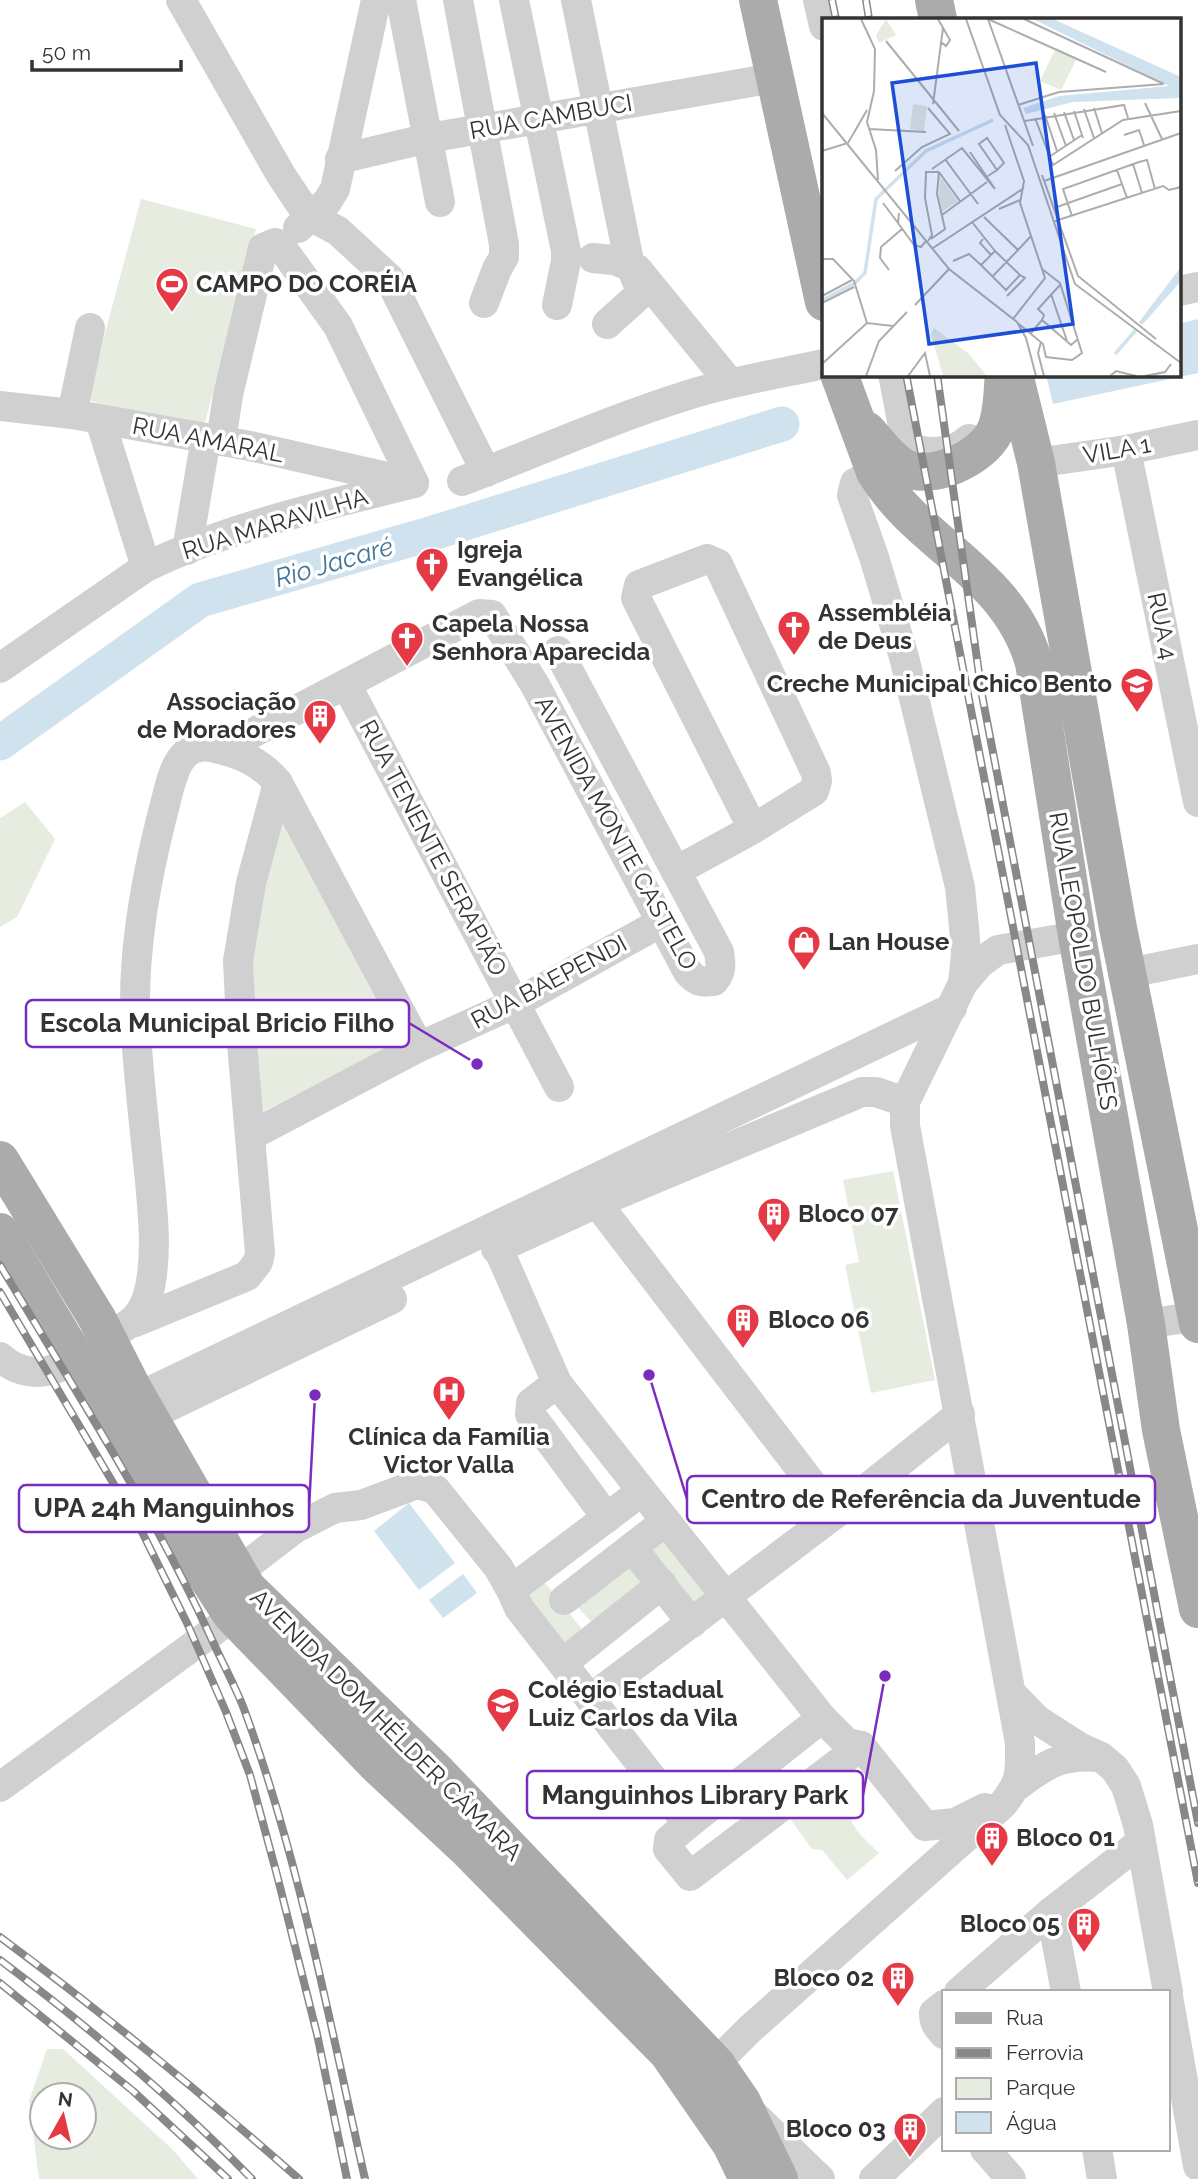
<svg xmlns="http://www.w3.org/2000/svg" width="1198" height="2179" viewBox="0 0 1198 2179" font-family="Raleway,sans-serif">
  <rect width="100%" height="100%" fill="#fff"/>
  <g fill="#e6ecdf" fill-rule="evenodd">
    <polygon points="141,199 256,229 203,430 87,400"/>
    <polygon points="25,802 55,839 17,917 0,927 0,818"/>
    <polygon points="282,818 405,1039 254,1116 247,938"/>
    <polygon points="893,1171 935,1380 871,1393 845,1265 859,1262 843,1180"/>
    <polygon points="662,1529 708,1590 693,1613 640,1545"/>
    <polygon points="631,1556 653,1582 597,1628 574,1603"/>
    <polygon points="541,1578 589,1638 567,1656 524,1593"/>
    <path d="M838 1779C845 1780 847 1783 851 1788 862 1801 847 1810 853 1824 858 1834 871 1845 879 1853L847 1880 822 1850 812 1849 788 1816Z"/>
    <path d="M47 2049H63L172 2149 198 2179H39L29 2101ZM42 2095H84V2137H42Z"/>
  </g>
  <g fill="#cfe2ee">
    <polygon points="1198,319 1198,373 1053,404 1046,375 1179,374 1179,324"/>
    <polygon points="409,1503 455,1563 419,1590 374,1531"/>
    <polygon points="463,1574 477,1593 443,1618 429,1600"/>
  </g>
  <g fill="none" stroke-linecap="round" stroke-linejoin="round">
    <polyline stroke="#cfe2ee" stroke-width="35" points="0,743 200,600 433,533 782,424"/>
    <g stroke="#d0d0d0" stroke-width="30">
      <polyline points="181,0 281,175 301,205 310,216 338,231 389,278 486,472"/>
      <polyline points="401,0 440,202"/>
      <polyline points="458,0 504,244 504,257 497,269 484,303"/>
      <polyline points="514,0 566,251 566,261 557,305"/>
      <polyline points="576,0 629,261 640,289 637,297 607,324"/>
      <polyline points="818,0 824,26"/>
      <polyline points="340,159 429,138 762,80"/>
      <polyline points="298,228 327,202 335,189 376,0"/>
      <polyline points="593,258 614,260 637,269 730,383"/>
      <polyline points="1179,291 1198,287"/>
      <path d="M893 374 907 447C928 454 952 455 969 439"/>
      <polyline points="0,406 72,414 250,446 409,482"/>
      <polyline points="72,414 90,328"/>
      <polyline points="100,420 146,567"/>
      <polyline points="221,441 228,395 263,248 275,243 280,245 338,326 414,483"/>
      <polyline points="1126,450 1198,802"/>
      <polyline points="1036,463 1126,450 1198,435"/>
      <path d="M462 481C537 452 611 419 688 395 732 381 778 374 824 364"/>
      <polyline points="187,550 206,438"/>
      <path d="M0 668 146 567C230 526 324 506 414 483"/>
      <polyline points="346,684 559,1087"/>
      <path d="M222 749 479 614 492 615 535 685 688 972C696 981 701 983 714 981 722 971 721 964 719 952L558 651"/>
      <polyline points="676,871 753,829 814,791 817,781 816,773 718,564 707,559 639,585 636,598 753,829"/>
      <polyline points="1129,973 1198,959"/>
      <polyline points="963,983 980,963 998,950 1077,936"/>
      <polyline points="250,1136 419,1047 516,1003 660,923"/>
      <polyline points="597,1203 835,1514 960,1414"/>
      <polyline points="490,1230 557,1383 642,1491"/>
      <polyline points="496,1249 597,1203 862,1092 876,1092 905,1102"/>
      <polyline points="135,1322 247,1276 258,1262 260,1253 242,1044 238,961 251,883 278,783"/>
      <polyline points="1146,1324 1198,1316"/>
      <path d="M108 1337C132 1323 144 1316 150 1287 157 1252 153 1216 150 1181 145 1132 139 1082 136 1033 131 959 145 883 163 812 171 784 175 738 215 748 241 754 261 762 278 783L419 1047"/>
      <path d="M0 1357C28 1383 69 1373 89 1342"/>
      <polyline points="557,1383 531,1403 530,1414 607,1518"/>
      <polyline points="138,1397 952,1008"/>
      <polyline points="149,1416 392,1299"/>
      <polygon points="642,1491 822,1718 688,1824 519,1608 511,1590"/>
      <polyline points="632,1548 692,1623"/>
      <polyline points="238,1572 294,1529 335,1508 361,1505 417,1484 435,1489 498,1567 511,1590"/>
      <polyline points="564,1600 666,1521"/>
      <polyline points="563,1663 662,1584"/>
      <polyline points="1011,1693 1036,1719 1081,1748 1101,1757 1115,1769 1126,1786 1138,1825 1168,1992"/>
      <polyline points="590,1699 835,1514"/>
      <polyline points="861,1746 925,1826 955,1823 985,1808"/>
      <path d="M1017 1786C1046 1764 1061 1754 1099 1757"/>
      <polyline points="0,1787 219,1627 231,1614 241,1597"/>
      <polyline points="688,1824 669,1840 668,1849 690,1876 861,1746 847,1743 822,1718"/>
      <polyline points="1051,1912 1066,1992"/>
      <polyline points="959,1992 1051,1912 1141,1842"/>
      <polyline points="1168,1996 1198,2166"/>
      <path d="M944 2005 934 2013C934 2024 938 2027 944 2034"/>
      <path d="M701 2078 750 2029 1003 1804C1022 1780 1020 1772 1020 1743L905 1126V1102L963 983 966 954 964 927 960 887 904 657 874 557 852 495 855 483 875 472"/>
      <polyline points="755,2116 820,2179"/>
      <polyline points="985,2149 1011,2179"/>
      <polyline points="1097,2149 1102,2179"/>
      <polyline points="874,2179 944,2112"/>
    </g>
    <g stroke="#ababab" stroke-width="38">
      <polyline points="758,0 824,302"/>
      <polyline points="934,0 938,19"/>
      <path d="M839 374 875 472C920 546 1008 572 1034 663L1077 936 1146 1324 1161 1430 1198 1609"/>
      <polyline points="1014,374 1036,463 1118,928 1198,1324"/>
      <path d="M866 430C878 442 889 460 905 468 932 481 980 459 994 433 1003 417 1002 393 1004 374"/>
      <polyline points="0,1160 98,1320 133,1389 247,1588 438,1773 716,2064 742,2102 779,2179"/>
      <polyline points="0,1232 200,1566 231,1614 377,1765 465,1847 668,2053 731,2144 748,2179"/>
    </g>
    <defs>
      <g id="rail">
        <polyline points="832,0 836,19"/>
        <polyline points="866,0 869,19"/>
        <polyline points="906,374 1198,1883"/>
        <polyline points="937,374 982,695 1198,1823"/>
        <path d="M0 1265C74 1389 153 1510 213 1642 223 1664 235 1686 244 1709 299 1858 330 2024 365 2179"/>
        <polyline points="0,1292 141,1530 187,1623 226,1712 250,1775 277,1875 317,2034 347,2179"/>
        <path d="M0 1937C103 2013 203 2094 299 2179"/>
        <path d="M0 1960C89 2027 174 2099 252 2179"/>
        <polyline points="0,1983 133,2091 228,2179"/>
      </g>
    </defs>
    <use href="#rail" stroke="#888" stroke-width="8"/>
    <use href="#rail" stroke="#fff" stroke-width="5" stroke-dasharray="16" stroke-linecap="butt"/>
  </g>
  <defs>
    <symbol id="stadium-pin" viewBox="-11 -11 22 30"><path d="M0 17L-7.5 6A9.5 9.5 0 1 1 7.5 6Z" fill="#e63946" stroke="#fff"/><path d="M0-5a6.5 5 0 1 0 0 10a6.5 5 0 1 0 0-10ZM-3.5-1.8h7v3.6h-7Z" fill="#fff"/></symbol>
    <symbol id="church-pin" viewBox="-11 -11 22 30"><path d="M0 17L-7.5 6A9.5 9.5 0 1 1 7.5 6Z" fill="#e63946" stroke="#fff"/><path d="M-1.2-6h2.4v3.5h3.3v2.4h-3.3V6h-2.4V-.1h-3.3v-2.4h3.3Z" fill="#fff"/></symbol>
    <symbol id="school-pin" viewBox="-11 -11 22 30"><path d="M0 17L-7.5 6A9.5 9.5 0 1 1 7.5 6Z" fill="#e63946" stroke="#fff"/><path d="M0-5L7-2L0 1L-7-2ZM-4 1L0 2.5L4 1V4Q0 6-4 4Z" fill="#fff"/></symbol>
    <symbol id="building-pin" viewBox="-11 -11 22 30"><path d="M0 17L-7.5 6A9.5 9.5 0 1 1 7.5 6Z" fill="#e63946" stroke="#fff"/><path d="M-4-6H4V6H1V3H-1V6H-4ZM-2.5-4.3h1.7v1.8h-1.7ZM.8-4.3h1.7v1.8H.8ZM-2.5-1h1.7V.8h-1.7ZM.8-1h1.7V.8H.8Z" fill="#fff"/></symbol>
    <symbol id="shop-pin" viewBox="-11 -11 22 30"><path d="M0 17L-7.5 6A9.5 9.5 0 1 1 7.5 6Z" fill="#e63946" stroke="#fff"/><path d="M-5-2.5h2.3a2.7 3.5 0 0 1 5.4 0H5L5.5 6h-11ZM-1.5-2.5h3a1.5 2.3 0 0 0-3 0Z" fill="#fff"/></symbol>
    <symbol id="hospital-pin" viewBox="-11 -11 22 30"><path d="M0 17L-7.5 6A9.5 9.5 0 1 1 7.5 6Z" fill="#e63946" stroke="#fff"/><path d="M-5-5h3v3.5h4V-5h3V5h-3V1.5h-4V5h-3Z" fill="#fff"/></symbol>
  </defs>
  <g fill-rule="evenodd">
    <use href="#stadium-pin" x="153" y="265" width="38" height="52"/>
    <use href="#church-pin" x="413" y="545" width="38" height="52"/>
    <use href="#church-pin" x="775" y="608" width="38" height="52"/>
    <use href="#church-pin" x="388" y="619" width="38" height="52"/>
    <use href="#school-pin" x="1118" y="665" width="38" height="52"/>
    <use href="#building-pin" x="301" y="697" width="38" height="52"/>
    <use href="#shop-pin" x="785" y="923" width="38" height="52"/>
    <use href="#building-pin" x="755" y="1195" width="38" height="52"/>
    <use href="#building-pin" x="724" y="1301" width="38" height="52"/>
    <use href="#hospital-pin" x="430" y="1373" width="38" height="52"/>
    <use href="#school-pin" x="484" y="1685" width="38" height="52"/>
    <use href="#building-pin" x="973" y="1819" width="38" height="52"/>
    <use href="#building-pin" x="1065" y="1905" width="38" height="52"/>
    <use href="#building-pin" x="879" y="1959" width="38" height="52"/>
    <use href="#building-pin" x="891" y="2110" width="38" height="52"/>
  </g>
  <g text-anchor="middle" stroke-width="7" stroke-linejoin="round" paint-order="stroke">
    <g font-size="24" fill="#333" stroke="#fff">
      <text transform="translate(551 117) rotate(-10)" y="8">RUA CAMBUCI</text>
      <text transform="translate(208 440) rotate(11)" y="8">RUA AMARAL</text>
      <text transform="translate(1117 450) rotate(-10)" y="8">VILA 1</text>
      <text transform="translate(275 524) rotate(-17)" y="8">RUA MARAVILHA</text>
      <text transform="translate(1162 626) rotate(78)" y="8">RUA 4</text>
      <text transform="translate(616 833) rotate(61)" y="8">AVENIDA MONTE CASTELO</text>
      <text transform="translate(433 848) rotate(62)" y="8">RUA TENENTE SERAPIÃO</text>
      <text transform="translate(1083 961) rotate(80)" y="8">RUA LEOPOLDO BULHÕES</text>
      <text transform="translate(549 982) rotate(-28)" y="8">RUA BAEPENDI</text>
      <text transform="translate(386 1725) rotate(45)" y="8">AVENIDA DOM HÉLDER CÂMARA</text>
    </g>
    <g font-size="24" font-weight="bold" fill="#333" stroke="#fff" text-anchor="start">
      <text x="196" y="292">CAMPO DO CORÉIA</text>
      <text x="457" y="558">Igreja<tspan x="457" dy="28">Evangélica</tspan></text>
      <text x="818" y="621">Assembléia<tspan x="818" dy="28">de Deus</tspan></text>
      <text x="432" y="632">Capela Nossa<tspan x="432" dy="28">Senhora Aparecida</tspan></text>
      <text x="1112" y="692" text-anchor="end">Creche Municipal Chico Bento</text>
      <text x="296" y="710" text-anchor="end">Associação<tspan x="296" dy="28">de Moradores</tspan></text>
      <text x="828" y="950">Lan House</text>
      <text x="798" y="1222">Bloco 07</text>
      <text x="768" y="1328">Bloco 06</text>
      <text x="449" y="1445" text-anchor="middle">Clínica da Família<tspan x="449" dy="28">Victor Valla</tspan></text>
      <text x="528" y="1698">Colégio Estadual<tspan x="528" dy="28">Luiz Carlos da Vila</tspan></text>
      <text x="1016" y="1846">Bloco 01</text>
      <text x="1060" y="1932" text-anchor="end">Bloco 05</text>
      <text x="874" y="1986" text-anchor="end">Bloco 02</text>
      <text x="886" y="2137" text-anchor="end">Bloco 03</text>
    </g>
    <g font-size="26" font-style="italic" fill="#3f7597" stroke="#fff">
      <text transform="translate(334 562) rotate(-16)" y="9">Rio Jacaré</text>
    </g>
  </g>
  <g transform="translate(822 18)">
    <rect width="359" height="359" fill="#fff"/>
    <path d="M64 1 74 17 57 25 54 17ZM234 30 255 40 239 72 218 63ZM91 86 105 88 102 113 88 111ZM118 158 136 183 120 194 117 180ZM112 310 147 336 165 358H121L109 316Z" fill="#e6ecdf"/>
    <path d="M211 1H231L359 59V80L251 84 204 96 201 90 237 78 347 68ZM359 249V263L320 307 317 304Z" fill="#cfe2ee"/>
    <path fill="none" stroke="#cfe2ee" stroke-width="3.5" d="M0 282 33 265 43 255 54 181 104 133 171 102M293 336 314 312"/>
    <path fill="none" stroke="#adadad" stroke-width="2" d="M39 1 53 31 52 73 45 104 54 132 56 162M116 1 128 22 124 28 119 24M144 1 178 97 206 127 253 266 359 345M166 1 284 54M166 1 211 128M202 1 342 66M64 23 137 113M323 85 340 121M111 86 121 10M196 87 237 74 342 66M272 90 280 115M262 91 272 120M252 93 261 120M242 94 252 122M0 95 127 251 195 304 204 320 214 358M232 95 244 128M223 97 235 133M213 100 231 147 301 102 359 93M203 103 302 87 306 100M183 107 202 163 198 185 223 260 191 301M47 111 104 114M302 117 317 112 322 127M0 133 26 125 45 92M148 134 173 171M227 139 260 117M123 141 156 186M311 146 320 175M110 151 140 130 173 171M295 152 305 180M73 153 100 129 128 116 106 90M117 154 138 183M220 157 256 258 334 321M166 158 175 152 182 145 165 120 157 126 175 152M222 163 359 115M61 185 76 205M232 190 300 166M177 191 198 182M77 195 76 205 92 227 99 229 104 223M120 197 165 164M250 198 241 171 317 144 325 142 333 171M162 199 196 232 209 218M233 203 341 168 347 172 359 169M150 204 173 233M109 221 123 211 115 176 117 154M161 221 158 225 169 237M106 223 110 217 103 180 104 154H117M111 230 202 170M173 233 198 257 184 272 159 247ZM0 241H11L32 263 45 305M131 243 147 236 159 247M67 252 58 240 59 229 80 211M170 259 196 232M229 276 245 323M0 278 30 262M185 278 203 260 198 257M0 285 32 269M93 287 127 251M220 302 222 297 216 291 238 267M197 306 221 326 224 339 250 342 260 335 238 265 220 251M209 315 220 302 249 327 256 321M219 324 216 335 222 358M0 346 45 305 71 308M44 358 57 323 85 294M86 358 103 335 108 358M288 358 294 353 314 358M323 358 343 354 349 346"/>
    <path fill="#1d4ed8" fill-opacity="0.15" stroke="#1d4ed8" stroke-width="3.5" d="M214 45 251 306 107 326 70 65Z"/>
    <rect width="359" height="359" fill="none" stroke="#333" stroke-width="3.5"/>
  </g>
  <path fill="none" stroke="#7b2cbf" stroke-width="2.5" d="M477 1064L409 1023M649 1375L687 1499M315 1395L309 1508M885 1676L863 1795"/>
  <g fill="#7b2cbf" stroke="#fff" stroke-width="2.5">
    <circle cx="477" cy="1064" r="7"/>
    <circle cx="649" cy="1375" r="7"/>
    <circle cx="315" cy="1395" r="7"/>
    <circle cx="885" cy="1676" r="7"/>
  </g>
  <g fill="#fff" stroke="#7b2cbf" stroke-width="2.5">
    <rect x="26" y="1000" width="383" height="47" rx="7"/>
    <rect x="687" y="1476" width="468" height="47" rx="7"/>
    <rect x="19" y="1485" width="290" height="47" rx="7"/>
    <rect x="527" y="1771" width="336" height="47" rx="7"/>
  </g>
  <g font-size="26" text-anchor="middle" font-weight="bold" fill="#333">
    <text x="217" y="1032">Escola Municipal Bricio Filho</text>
    <text x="921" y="1508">Centro de Referência da Juventude</text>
    <text x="164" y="1517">UPA 24h Manguinhos</text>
    <text x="695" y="1804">Manguinhos Library Park</text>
  </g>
  <rect x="942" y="1990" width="228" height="161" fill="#ffffff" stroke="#adadad" stroke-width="2"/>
  <rect x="956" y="2013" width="35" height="10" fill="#ababab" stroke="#adadad" stroke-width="2"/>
  <text x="1006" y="2025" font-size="21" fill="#333333">Rua</text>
  <rect x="956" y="2048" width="35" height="10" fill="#888888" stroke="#adadad" stroke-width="2"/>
  <text x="1006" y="2060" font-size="21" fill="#333333">Ferrovia</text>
  <rect x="956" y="2078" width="35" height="21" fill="#e6ecdf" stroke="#adadad" stroke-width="2"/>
  <text x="1006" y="2095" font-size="21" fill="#333333">Parque</text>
  <rect x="956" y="2112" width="35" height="21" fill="#cfe2ee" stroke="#adadad" stroke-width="2"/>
  <text x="1006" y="2130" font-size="21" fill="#333333">Água</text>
  <g transform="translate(63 2116) rotate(8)"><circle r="33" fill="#ffffff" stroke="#adadad" stroke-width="2"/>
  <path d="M0-5L12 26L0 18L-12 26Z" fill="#e63946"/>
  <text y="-10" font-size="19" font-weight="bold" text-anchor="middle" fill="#333333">N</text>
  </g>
  <path d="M32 60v10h149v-10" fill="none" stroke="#333333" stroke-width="3.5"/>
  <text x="42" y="60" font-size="21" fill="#333333" stroke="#ffffff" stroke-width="5" paint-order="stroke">50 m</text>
</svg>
